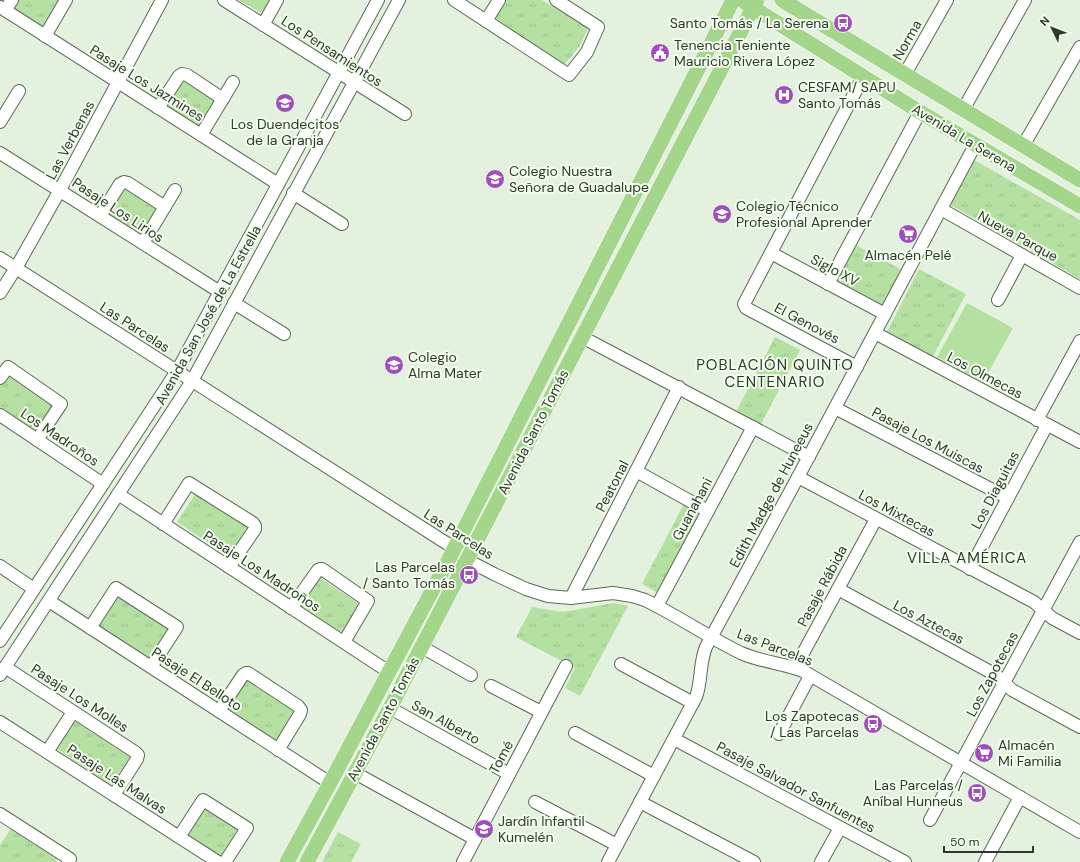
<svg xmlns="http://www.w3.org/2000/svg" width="1080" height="862" viewBox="0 0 1080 862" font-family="'DM Sans',sans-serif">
  <defs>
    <pattern id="grass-tufts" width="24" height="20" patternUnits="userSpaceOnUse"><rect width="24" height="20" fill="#b4e0a2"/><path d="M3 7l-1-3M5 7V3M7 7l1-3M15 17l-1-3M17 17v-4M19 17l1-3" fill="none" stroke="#9bc18c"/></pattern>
  </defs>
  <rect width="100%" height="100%" fill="#e3f1de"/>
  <g fill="url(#grass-tufts)">
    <polygon points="17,0 64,0 45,31 12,9"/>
    <polygon points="239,0 271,0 263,14"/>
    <polygon points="506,0 542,0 588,29 579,47 564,65 494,20"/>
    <polygon points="181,78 217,102 202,127 196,128 165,109 165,104"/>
    <polygon points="974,160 1080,220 1080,279 951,205"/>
    <polygon points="122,187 155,202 158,210 144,234 139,236 109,216 107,210"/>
    <polygon points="854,244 904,271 885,306 835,280"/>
    <polygon points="919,269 966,294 933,356 887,332"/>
    <polygon points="775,337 800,350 761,424 736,412"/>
    <polygon points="7,372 50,397 52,406 34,430 0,413 0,383"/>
    <polygon points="196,493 249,527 230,557 177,522"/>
    <polygon points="684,504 702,514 660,594 642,584"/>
    <polygon points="319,577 362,606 344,634 300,605"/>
    <polygon points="117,596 169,630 148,663 96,629"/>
    <polygon points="613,603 628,606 580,696 565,688 575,668 516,637 532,607 563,612"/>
    <polygon points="248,677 296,709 273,744 225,712"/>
    <polygon points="72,719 130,757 111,785 54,747"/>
    <polygon points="202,808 237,830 221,856 186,833"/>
    <polygon points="12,827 58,857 55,862 0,862 0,845"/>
    <polygon points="338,832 361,844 351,862 322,862"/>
  </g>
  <polygon fill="#b4e0a2" points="967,303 1013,328 983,382 937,357"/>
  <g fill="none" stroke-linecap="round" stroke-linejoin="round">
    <defs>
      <g id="minor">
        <polyline points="224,0 405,114"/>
        <polyline points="454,0 569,75 587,52 598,27 556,0"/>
        <polyline points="0,7 278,184"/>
        <polyline points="5,10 12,0"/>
        <polyline points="486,21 499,0"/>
        <polyline points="263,25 277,0"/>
        <polyline points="45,36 66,0"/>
        <polyline points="905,74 947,0"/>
        <polyline points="158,108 179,76 182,74 187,75 223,99"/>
        <polyline points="963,110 1025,0"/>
        <polyline points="0,122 19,91"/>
        <polyline points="201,135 233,82"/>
        <polyline points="1023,146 1080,47"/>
        <polyline points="0,153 220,292"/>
        <polyline points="293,193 342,224"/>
        <polyline points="941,209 1080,288"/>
        <polyline points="100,216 120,184 124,182 128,183 165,207"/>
        <polyline points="143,243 175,190"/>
        <polyline points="771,253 885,314"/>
        <path d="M0 258 454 548 467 560 494 574 526 589 548 596 571 598 613 593 632 596 645 600C678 616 708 637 741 653 761 662 783 663 803 671L1080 832"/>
        <polyline points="828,284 920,112"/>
        <polyline points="0,293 16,268 60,190 162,0"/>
        <polyline points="998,300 1022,255"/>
        <polyline points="234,303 284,334"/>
        <polyline points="875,333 1080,442"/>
        <polyline points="582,337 809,457"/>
        <polyline points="857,367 746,308 744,304 863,77"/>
        <polyline points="0,378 8,367 61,404 37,440"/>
        <polyline points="835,408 1008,498"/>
        <polyline points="0,415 103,484"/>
        <polyline points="1037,420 1080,341"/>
        <polyline points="636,471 708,511"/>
        <polyline points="798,477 1034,602 1052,618 1080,633"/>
        <polyline points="118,494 389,672"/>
        <polyline points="163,524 189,483 253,523 255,526 255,529 229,567"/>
        <polyline points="0,566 34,589"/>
        <polyline points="970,569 1047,425"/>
        <polyline points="838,589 996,675 1012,690 1080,727"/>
        <polyline points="571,598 679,387"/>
        <polyline points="49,601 330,783"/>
        <polyline points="657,606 753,427"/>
        <polyline points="291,608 318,570 320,569 322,569 368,601 344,642"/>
        <polyline points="90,628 116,588 177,627 151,667"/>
        <polyline points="0,641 177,371 378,0"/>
        <polyline points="422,647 471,675"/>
        <polyline points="621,664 693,703"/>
        <polyline points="5,667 135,752 138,755 137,759 114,795"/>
        <polyline points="795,668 876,519"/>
        <polyline points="0,675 192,381 399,0"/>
        <polyline points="491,686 541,712"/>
        <polyline points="390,708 509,774"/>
        <polyline points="219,711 243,675 246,673 248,673 298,706 301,710 300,714 278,750"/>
        <polyline points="0,722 218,862"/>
        <polyline points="575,733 654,776"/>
        <polyline points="779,734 810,676"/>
        <polyline points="674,739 905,862"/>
        <polyline points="47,752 73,712"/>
        <polyline points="355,773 475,839"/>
        <polyline points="535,802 617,845"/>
        <polyline points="640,802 754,862"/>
        <polyline points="0,814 70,859 68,862"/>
        <polyline points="930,820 1080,542"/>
        <polyline points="179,837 203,800 247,828 225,862"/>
        <polyline points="463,862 566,666"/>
        <path d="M608 862 696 697C702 681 699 664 706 647L798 477 975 145"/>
        <polyline points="821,862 840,828"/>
        <polyline points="985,862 1020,797"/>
      </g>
      <g id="major">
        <polyline points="782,0 1080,180"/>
        <polyline points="744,2 920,112 1080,206"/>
        <polyline points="287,862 330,783 449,559 733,0"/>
        <polyline points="307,862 390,708 757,0"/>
      </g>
    </defs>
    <use href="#minor" stroke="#5d6959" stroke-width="14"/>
    <use href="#major" stroke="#fff" stroke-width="16"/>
    <use href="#minor" stroke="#fff" stroke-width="12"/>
    <use href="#major" stroke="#a3d58a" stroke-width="15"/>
  </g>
  <defs>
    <symbol id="bus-disc" viewBox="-11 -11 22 22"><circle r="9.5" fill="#a14ebd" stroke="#f0feeb"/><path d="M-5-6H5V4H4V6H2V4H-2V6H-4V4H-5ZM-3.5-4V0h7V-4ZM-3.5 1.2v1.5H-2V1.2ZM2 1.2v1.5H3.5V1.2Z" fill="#fff"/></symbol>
    <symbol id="civic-disc" viewBox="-11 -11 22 22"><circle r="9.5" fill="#a14ebd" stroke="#f0feeb"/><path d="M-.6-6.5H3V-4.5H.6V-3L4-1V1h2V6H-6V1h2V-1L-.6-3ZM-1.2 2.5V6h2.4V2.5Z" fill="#fff"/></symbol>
    <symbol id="hospital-disc" viewBox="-11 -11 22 22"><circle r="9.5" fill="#a14ebd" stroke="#f0feeb"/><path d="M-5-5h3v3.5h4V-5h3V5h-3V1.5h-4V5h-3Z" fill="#fff"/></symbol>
    <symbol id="school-disc" viewBox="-11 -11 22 22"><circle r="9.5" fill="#a14ebd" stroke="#f0feeb"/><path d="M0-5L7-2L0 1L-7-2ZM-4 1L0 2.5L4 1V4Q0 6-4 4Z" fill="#fff"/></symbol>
    <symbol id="supermarket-disc" viewBox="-11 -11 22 22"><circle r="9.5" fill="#a14ebd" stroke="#f0feeb"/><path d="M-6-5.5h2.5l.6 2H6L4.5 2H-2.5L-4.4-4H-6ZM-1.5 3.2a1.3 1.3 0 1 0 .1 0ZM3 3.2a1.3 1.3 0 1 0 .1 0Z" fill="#fff"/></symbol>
  </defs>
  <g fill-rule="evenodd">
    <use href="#bus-disc" x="832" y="12" width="22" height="22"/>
    <use href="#civic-disc" x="649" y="42" width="22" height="22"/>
    <use href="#hospital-disc" x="773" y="84" width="22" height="22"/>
    <use href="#school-disc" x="274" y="92" width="22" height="22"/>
    <use href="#school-disc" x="484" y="168" width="22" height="22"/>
    <use href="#school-disc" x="711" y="203" width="22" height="22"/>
    <use href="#supermarket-disc" x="897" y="223" width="22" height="22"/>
    <use href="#school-disc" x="383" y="354" width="22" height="22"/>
    <use href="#bus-disc" x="458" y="564" width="22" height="22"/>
    <use href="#bus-disc" x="862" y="713" width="22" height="22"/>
    <use href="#supermarket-disc" x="973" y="742" width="22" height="22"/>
    <use href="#bus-disc" x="966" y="782" width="22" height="22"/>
    <use href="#school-disc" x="473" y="818" width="22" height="22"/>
  </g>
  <g text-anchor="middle" stroke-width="4" stroke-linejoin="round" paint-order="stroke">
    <g font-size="14" fill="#323730" stroke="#f0feeb" text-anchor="start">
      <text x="829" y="28" text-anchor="end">Santo Tomás / La Serena</text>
      <text x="674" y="50">Tenencia Teniente<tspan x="674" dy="16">Mauricio Rivera López</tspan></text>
      <text x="798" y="92">CESFAM/ SAPU<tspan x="798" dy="16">Santo Tomás</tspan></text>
      <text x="285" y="129" text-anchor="middle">Los Duendecitos<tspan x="285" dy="16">de la Granja</tspan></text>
      <text x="509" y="176">Colegio Nuestra<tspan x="509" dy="16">Señora de Guadalupe</tspan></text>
      <text x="736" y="211">Colegio Técnico<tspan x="736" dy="16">Profesional Aprender</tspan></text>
      <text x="908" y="260" text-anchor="middle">Almacén Pelé</text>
      <text x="408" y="362">Colegio<tspan x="408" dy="16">Alma Mater</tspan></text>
      <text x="455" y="572" text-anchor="end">Las Parcelas<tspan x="455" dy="16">/ Santo Tomás</tspan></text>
      <text x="859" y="721" text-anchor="end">Los Zapotecas<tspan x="859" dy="16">/ Las Parcelas</tspan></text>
      <text x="998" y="750">Almacén<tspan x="998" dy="16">Mi Familia</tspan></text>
      <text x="963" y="790" text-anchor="end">Las Parcelas /<tspan x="963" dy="16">Aníbal Hunneus</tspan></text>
      <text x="498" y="826">Jardín Infantil<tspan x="498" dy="16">Kumelén</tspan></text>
    </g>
    <g font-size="14" fill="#323730" stroke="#f0feeb">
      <text transform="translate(907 40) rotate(-60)" y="5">Norma</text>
      <text transform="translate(332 51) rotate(33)" y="5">Los Pensamientos</text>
      <text transform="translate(147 83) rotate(32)" y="5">Pasaje Los Jazmines</text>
      <text transform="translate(964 138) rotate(31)" y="5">Avenida La Serena</text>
      <text transform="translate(70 140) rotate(-62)" y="5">Las Verbenas</text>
      <text transform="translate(118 210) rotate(33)" y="5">Pasaje Los Lirios</text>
      <text transform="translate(1018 236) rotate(29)" y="5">Nueva Parque</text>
      <text transform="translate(835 270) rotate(28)" y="5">Siglo XV</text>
      <text transform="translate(208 315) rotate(-61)" y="5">Avenida San José de La Estrella</text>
      <text transform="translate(807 323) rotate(28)" y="5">El Genovés</text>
      <text transform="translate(135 327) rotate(33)" y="5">Las Parcelas</text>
      <text transform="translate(985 375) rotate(28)" y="5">Los Olmecas</text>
      <text transform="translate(533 432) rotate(-63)" y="5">Avenida Santo Tomás</text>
      <text transform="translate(60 437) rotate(34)" y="5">Los Madroños</text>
      <text transform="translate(928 440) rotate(28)" y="5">Pasaje Los Muiscas</text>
      <text transform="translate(612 486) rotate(-63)" y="5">Peatonal</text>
      <text transform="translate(995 490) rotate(-62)" y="5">Los Diaguitas</text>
      <text transform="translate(771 495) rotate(-62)" y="5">Edith Madge de Huneeus</text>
      <text transform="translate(692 509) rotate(-62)" y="5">Guanahani</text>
      <text transform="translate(897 513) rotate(28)" y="5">Los Mixtecas</text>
      <text transform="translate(459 534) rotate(33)" y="5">Las Parcelas</text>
      <text transform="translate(262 571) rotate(33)" y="5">Pasaje Los Madroños</text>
      <text transform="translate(822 586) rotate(-62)" y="5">Pasaje Rábida</text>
      <text transform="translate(929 622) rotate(28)" y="5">Los Aztecas</text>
      <text transform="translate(775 647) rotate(21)" y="5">Las Parcelas</text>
      <text transform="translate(992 674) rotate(-62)" y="5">Los Zapotecas</text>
      <text transform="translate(197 679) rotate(33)" y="5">Pasaje El Belloto</text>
      <text transform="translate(80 698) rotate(33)" y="5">Pasaje Los Molles</text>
      <text transform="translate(383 719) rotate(-62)" y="5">Avenida Santo Tomás</text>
      <text transform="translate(446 722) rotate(29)" y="5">San Alberto</text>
      <text transform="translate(501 757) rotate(-62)" y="5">Tomé</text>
      <text transform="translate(117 779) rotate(33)" y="5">Pasaje Las Malvas</text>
      <text transform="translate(796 787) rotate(28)" y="5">Pasaje Salvador Sanfuentes</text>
    </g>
    <g font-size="15" letter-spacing="1" fill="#323730" stroke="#f0feeb">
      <text x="775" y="370">POBLACIÓN QUINTO<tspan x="775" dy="17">CENTENARIO</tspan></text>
      <text x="967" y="563">VILLA AMÉRICA</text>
    </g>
  </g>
  <g transform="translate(1052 28) rotate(313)" stroke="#f0feeb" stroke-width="3" paint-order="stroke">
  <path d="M0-3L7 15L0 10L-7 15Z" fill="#323730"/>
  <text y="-6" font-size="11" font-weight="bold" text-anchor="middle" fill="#323730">N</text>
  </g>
  <path d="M944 846v6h89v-6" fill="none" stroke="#323730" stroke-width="2"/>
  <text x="950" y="846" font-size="12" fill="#323730" stroke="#f0feeb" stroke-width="3" paint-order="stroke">50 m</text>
</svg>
